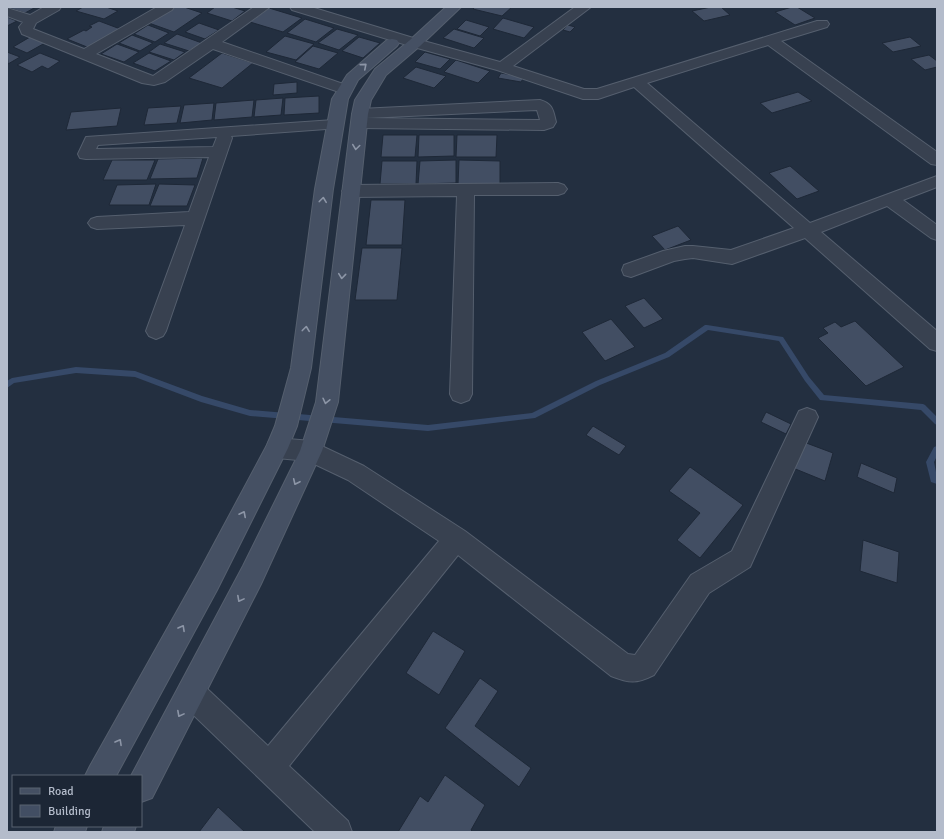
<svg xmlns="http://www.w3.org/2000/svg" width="944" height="839" viewBox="0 0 944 839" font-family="Signika,sans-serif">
  <rect width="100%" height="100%" fill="#232f40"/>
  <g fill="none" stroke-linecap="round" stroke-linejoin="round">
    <g fill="#364968" fill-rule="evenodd">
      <polygon points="705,325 707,325 783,337 809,377 824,395 923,404 925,405 937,417 937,425 935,424 921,410 820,400 805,381 779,341 708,330 669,357 600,385 535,418 428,431 250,416 201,402 135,377 76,373 14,383 7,388 7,381 12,378 76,367 135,371 202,396 250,410 428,425 532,413 596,381 665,353"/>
      <polygon points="937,446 937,456 934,462 937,477 937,484 931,482 926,462 934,447"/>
    </g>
  </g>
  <g fill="#424e63" stroke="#1e2837">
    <polygon points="10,7 36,7 25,13 9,8"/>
    <polygon points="83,7 106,7 118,11 104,19 76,11"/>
    <polygon points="170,7 184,7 202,13 174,32 146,22"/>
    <polygon points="215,7 232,7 245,11 232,21 207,13"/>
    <polygon points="475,7 512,7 502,16 473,9"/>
    <polygon points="711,7 721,7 730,15 704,21 692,11"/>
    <polygon points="792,7 797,7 815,18 795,25 775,12"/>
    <polygon points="269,8 302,18 283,32 250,22"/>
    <polygon points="7,17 17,21 7,26"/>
    <polygon points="503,18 534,27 524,38 493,29"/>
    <polygon points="305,19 334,28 316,42 287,33"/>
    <polygon points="466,20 489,27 480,36 457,29"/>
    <polygon points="99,21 123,30 92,49 67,39 84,30 86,31 92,27 89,26"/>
    <polygon points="199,23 219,30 205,39 185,32"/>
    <polygon points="148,25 169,33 155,42 134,34"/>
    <polygon points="568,25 575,27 570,32 563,30"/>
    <polygon points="337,29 358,35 339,50 318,43"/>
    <polygon points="454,29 484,38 474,48 443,38"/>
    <polygon points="177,34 202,43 189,51 164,43"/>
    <polygon points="132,35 153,43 140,51 119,43"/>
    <polygon points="285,36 314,44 296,60 266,52"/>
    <polygon points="30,37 45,43 27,53 13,47"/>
    <polygon points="359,37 380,43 363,58 342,51"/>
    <polygon points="910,37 921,46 893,52 882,43"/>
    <polygon points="117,44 139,52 124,62 101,54"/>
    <polygon points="160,44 185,52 174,60 149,52"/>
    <polygon points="313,46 338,53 319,69 295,62"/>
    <polygon points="7,52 20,57 8,64"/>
    <polygon points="425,52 450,59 440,69 415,62"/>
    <polygon points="40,53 60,61 48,69 42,66 32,72 17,65"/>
    <polygon points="149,53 171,61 155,71 133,63"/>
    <polygon points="222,53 253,63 222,88 189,78"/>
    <polygon points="929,55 937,61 937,67 925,70 911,59"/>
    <polygon points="456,60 490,71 478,83 444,72"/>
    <polygon points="416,67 446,76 434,88 403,78"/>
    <polygon points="501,73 524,77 521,82 498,78"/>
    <polygon points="297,82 297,93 273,95 274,84"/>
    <polygon points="798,92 812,101 772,113 760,103"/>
    <polygon points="319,96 319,113 284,115 285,98"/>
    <polygon points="283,98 281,115 254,117 256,100"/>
    <polygon points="254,100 252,117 214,120 216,103"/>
    <polygon points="214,103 212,120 180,123 184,105"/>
    <polygon points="181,106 177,123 144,125 148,108"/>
    <polygon points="121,108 117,126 66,130 71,112"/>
    <polygon points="383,135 417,135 415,157 381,157"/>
    <polygon points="419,135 454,135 454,156 418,157"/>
    <polygon points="457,135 497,135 496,157 456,157"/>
    <polygon points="203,158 197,178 150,179 158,159"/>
    <polygon points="112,160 155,160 147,180 103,180"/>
    <polygon points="456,160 456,183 418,184 420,161"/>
    <polygon points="459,160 500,161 500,184 458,184"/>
    <polygon points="382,161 417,161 416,184 380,184"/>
    <polygon points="790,166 819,191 797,199 769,173"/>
    <polygon points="156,184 149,205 109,205 117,185"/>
    <polygon points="159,184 195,185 187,206 150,206"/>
    <polygon points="371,200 405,200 402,245 366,245"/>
    <polygon points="678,226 691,240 665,250 652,236"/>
    <polygon points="362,248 402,248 397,300 355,300"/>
    <polygon points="644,298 663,319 644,328 625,306"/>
    <polygon points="611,319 635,347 605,361 582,332"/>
    <polygon points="855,321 904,367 866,386 818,338 828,333 823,328 835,322 841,327"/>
    <polygon points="766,412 791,424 786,434 761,422"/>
    <polygon points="593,426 626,446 619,455 586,435"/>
    <polygon points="801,441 833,453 825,481 793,468"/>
    <polygon points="861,463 897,478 894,493 857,477"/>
    <polygon points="690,467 743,505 700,558 677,540 700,513 669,491"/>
    <polygon points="863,540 899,552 897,583 860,571"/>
    <polygon points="433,631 465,651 439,695 406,673"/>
    <polygon points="480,678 498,691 475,726 531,768 519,787 445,728"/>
    <polygon points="445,775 485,805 471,830 473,832 398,832 420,796 428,802"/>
    <polygon points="218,807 245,832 199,832"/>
  </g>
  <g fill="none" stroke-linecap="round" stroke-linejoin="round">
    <defs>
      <g id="street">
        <polygon points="44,7 61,7 59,10 36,23 33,29 84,49 157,7 174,7 172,10 96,54 153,76 254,7 270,7 222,42 349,86 351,89 349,92 344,93 339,92 213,49 165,82 154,85 142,83 22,34 19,27 23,22 7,16 7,8 30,15"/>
        <polygon points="290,7 311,7 420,40 500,62 575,7 591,7 513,66 584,89 597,89 817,21 827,21 829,24 827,27 781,41 937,152 937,165 931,164 768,45 647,83 810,223 937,176 937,187 903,200 937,225 937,240 931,238 887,206 821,232 937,331 937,351 930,349 805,238 732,264 693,258 685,259 674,261 631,277 624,275 622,270 624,265 663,251 685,246 693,246 731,250 794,228 634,87 598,99 583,99 497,70 410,46 292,10"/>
        <path d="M540 100C553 104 553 110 556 122L553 127 544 130 359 128 353 126 351 123 353 120 359 118 355 117 352 114 355 111 360 109ZM537 110 540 120 366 118Z"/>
        <path d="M334 120 340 122 342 125 340 128 231 136 232 138 166 331 163 336 156 339 149 336 146 331 185 225 97 229 91 227 88 223 91 219 97 217 189 212 209 157 86 159 80 158 78 154 86 137ZM217 137 213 147 96 149 98 145Z"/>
        <polygon points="558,183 564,185 567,189 564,193 558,195 474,195 472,394 469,400 461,403 453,400 450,394 457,196 351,197 345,195 342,191 345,187 351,185"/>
        <path d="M807 408 815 411 818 417 750 567 709 593 654 675C636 684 629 683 611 676L458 555 289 766 348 821 352 832H315L181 703 177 693 181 683 191 679 201 683 268 746 439 541 348 480 308 461 277 458 269 455 266 448 269 441 277 438 311 441 364 466 465 531 628 654 635 655 691 575 732 551 799 411Z"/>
      </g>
      <g id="secondary">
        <polygon points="446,7 461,7 420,46 386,75 371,100 368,114 338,402 322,451 261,584 152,798 141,802 141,776 131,776 243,566 300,451 316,402 352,114 355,100 375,69 410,40"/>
        <polygon points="392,39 397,40 399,43 397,46 358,80 348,99 333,189 311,368 297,426 288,448 217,590 116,776 85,776 90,766 199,572 267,445 275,426 291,368 315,189 332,99 347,75 387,40"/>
        <polygon points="56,826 87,826 85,832 54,832"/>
        <polygon points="104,826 136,826 134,832 102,832"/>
      </g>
    </defs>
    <use href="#street" stroke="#555f6e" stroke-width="2"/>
    <use href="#secondary" stroke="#555f6e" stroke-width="2"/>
    <use href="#street" fill="#384150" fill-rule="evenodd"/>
    <use href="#secondary" fill="#455063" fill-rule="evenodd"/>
  </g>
  <defs><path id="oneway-chevron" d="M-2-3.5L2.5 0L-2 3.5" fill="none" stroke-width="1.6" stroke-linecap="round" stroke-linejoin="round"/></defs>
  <g stroke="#8d96a7">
    <use href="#oneway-chevron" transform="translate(364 66) rotate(-41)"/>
    <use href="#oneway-chevron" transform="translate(356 147) rotate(98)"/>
    <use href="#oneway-chevron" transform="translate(323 200) rotate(-83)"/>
    <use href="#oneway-chevron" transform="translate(342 276) rotate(96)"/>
    <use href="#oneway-chevron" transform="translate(306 329) rotate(-83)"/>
    <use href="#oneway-chevron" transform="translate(326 401) rotate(103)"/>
    <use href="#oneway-chevron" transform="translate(296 482) rotate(115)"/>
    <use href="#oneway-chevron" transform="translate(243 514) rotate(-63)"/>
    <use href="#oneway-chevron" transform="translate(240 599) rotate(118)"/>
    <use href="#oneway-chevron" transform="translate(182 628) rotate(-61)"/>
    <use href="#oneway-chevron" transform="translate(180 714) rotate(118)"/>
    <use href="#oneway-chevron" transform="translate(119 742) rotate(-61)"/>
  </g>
  <rect width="944" height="839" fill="none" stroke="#b4bccb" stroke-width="16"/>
  <rect x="12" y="775" width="130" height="52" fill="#1c2635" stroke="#596271"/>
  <rect x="20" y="788" width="20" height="6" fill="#455063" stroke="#596271"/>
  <text x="48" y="795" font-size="12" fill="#b4bccb">Road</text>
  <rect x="20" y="805" width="20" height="12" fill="#424e63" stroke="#596271"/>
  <text x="48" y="815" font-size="12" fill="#b4bccb">Building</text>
</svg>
